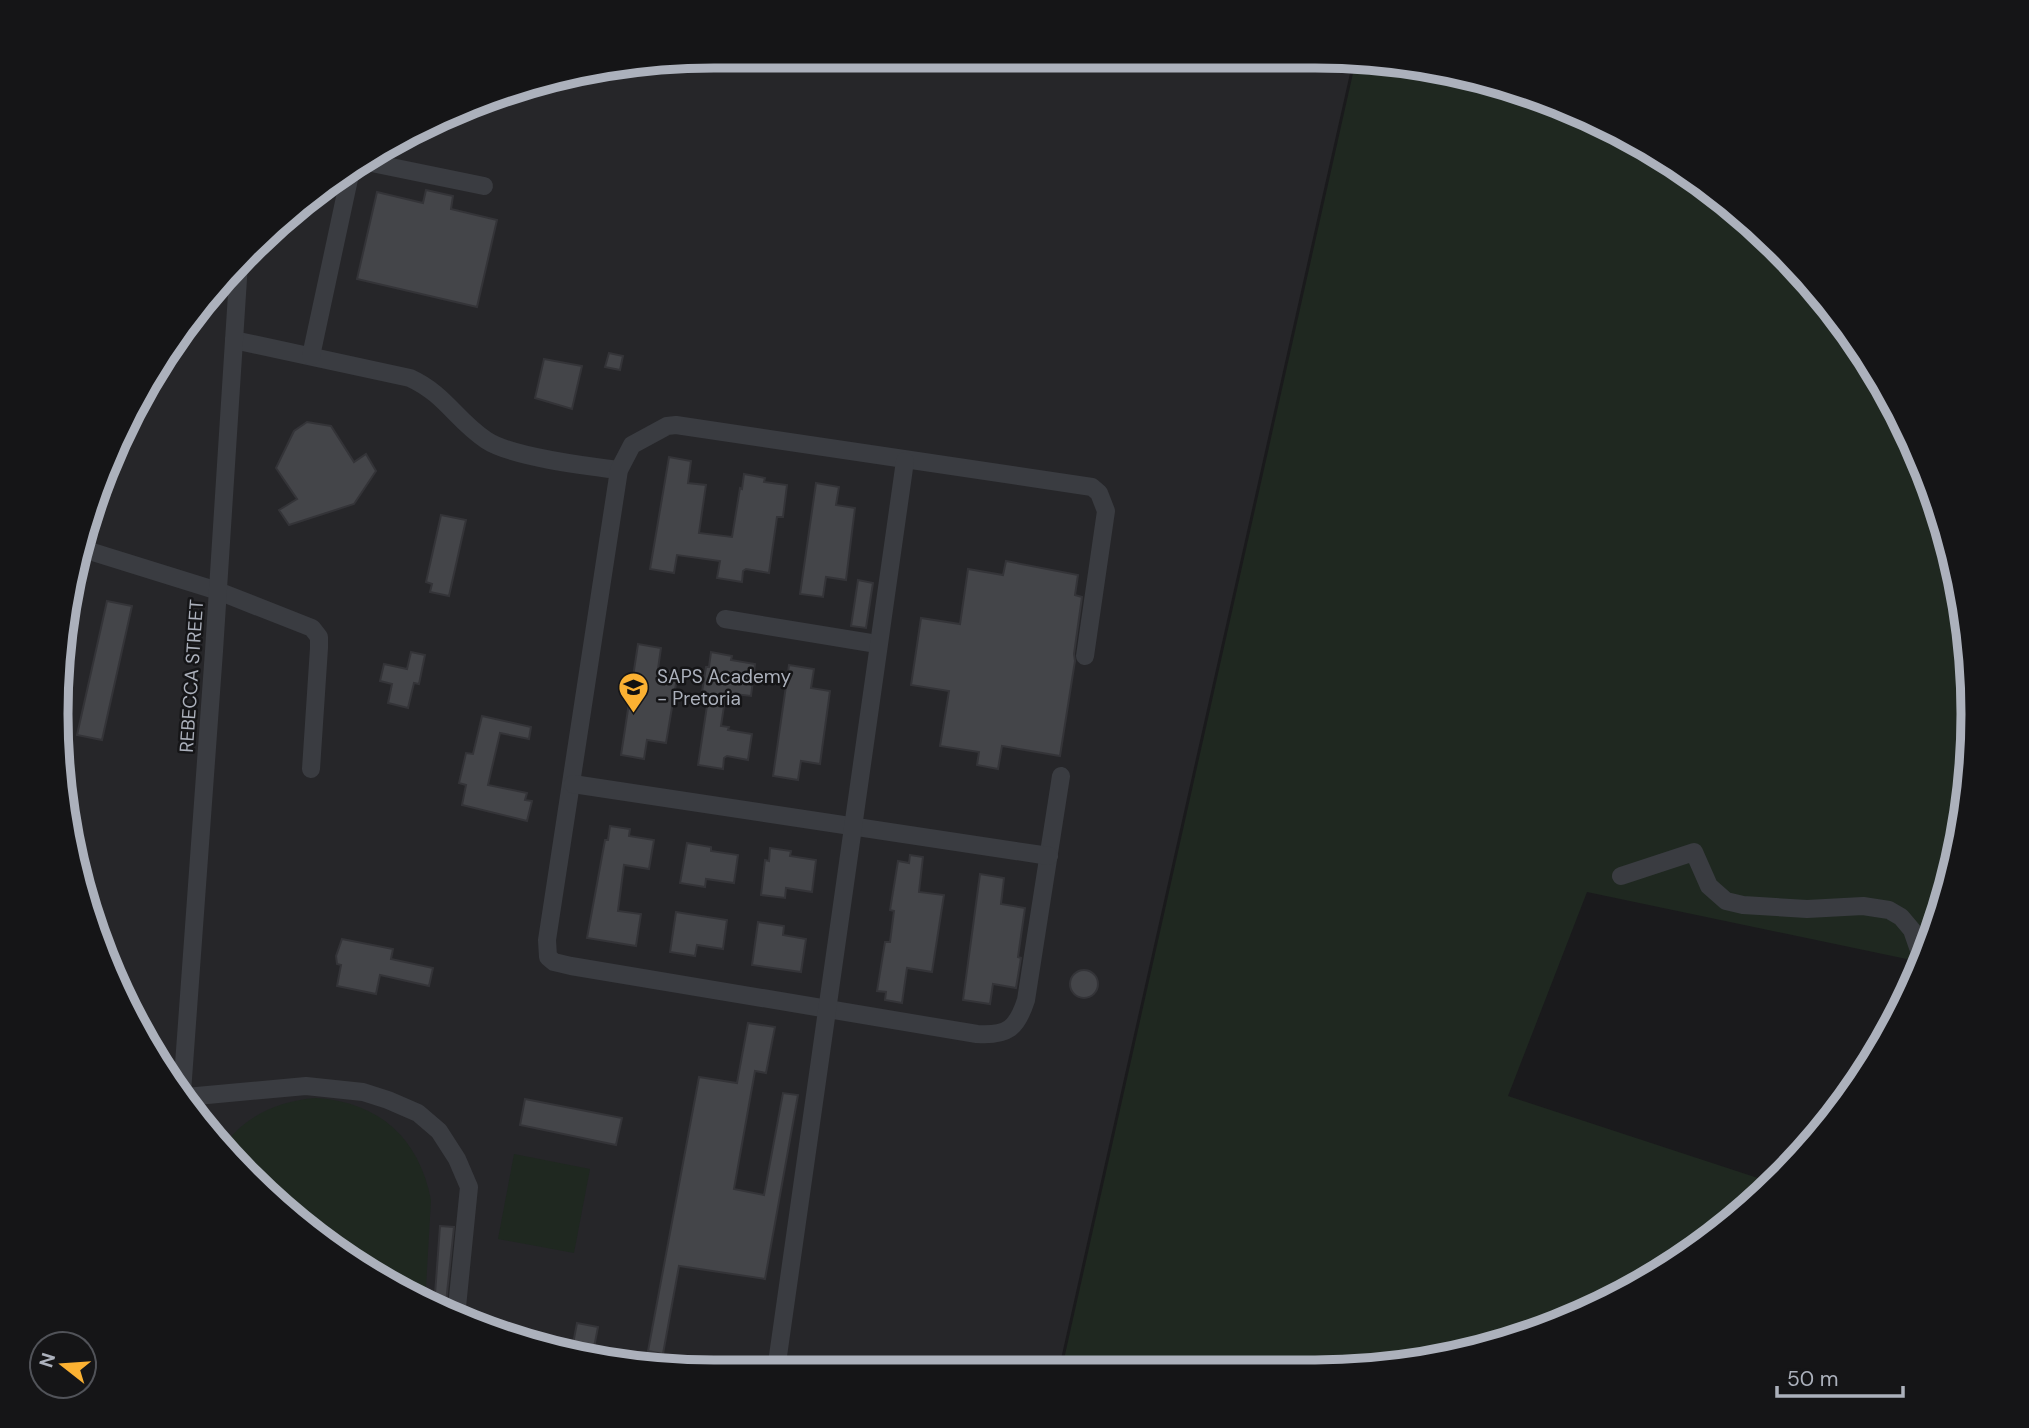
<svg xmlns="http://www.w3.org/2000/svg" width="2029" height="1428" viewBox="0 0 2029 1428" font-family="'DM Sans',sans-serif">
  <rect width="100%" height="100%" fill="#1a1a1c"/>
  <polygon fill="#262629" points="714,56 1315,56 1353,60 1059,1368 671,1371 544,1350 423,1304 314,1236 220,1148 124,1005 62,800 62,628 106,462 219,280 349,167 543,79"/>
  <g fill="#1f2820">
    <polygon points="1356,60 1444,69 1644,144 1809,280 1885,385 1938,502 1967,628 1972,757 1951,884 1921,962 1587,892 1508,1096 1773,1183 1749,1208 1606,1304 1401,1366 1062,1368"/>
    <polygon points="1906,974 1912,988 1905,1005 1893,1025"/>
    <path d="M316 1098C379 1102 419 1138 431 1200L425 1305 314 1236 221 1149C244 1117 276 1101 316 1098Z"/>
    <polygon points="514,1154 590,1169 574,1253 498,1239"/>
  </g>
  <g fill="#444549" stroke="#343438" stroke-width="2">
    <polygon points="426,190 453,196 451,209 497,220 477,307 357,279 377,192 423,203"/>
    <polygon points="609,353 623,356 620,370 605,367"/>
    <polygon points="544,359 582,366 572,409 535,398"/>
    <polygon points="307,422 331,426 354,462 366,454 376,471 354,504 289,525 279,510 297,499 276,468 294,431"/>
    <polygon points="669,457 691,461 688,483 706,485 699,533 732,537 740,488 742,489 744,474 765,478 764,482 787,485 783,517 777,517 769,573 746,569 743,571 742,582 717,578 720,561 677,555 674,573 650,569"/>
    <polygon points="816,483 839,487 836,505 855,508 846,580 826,577 823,597 800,594"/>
    <polygon points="441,515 466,520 449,596 430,592 432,584 426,582"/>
    <polygon points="1006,561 1078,575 1075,595 1082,597 1074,654 1075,661 1060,756 1002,746 998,769 977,765 979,752 940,746 949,691 911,685 921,618 960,624 968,569 1003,575"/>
    <polygon points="858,580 873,583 866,628 851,626"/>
    <polygon points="107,601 132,606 102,740 77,735"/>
    <polygon points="638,644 661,648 658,669 678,672 666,743 647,740 644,759 621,755"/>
    <polygon points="411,652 425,655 419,684 414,683 408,708 388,703 392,684 380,681 384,664 407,669"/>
    <polygon points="711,652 732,656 731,660 755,664 751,696 726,693 721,726 729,727 728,730 752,734 748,760 727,756 724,758 723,769 698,765 708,699 701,698 706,667 709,667"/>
    <polygon points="789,665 814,669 811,688 830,691 820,764 801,761 798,780 773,776"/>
    <polygon points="482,716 531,727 529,739 500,733 488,785 527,793 525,800 532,801 527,821 462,805 466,785 459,783 466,753 473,754"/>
    <polygon points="610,826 630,829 629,836 654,840 649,869 624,865 618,911 641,914 636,946 587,938 605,840 608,840"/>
    <polygon points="687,843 711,847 711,851 738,855 734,883 706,879 705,887 680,883"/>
    <polygon points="770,848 791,851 790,856 816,860 812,892 786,888 785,898 761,895 765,860 769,861"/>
    <polygon points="910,855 923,857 919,892 944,895 932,972 907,968 902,1003 885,1000 886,992 877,991 885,942 890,942 894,911 890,910 898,861 909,863"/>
    <polygon points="980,874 1004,878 1001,904 1025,908 1018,957 1021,958 1016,988 993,984 990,1004 963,1000"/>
    <polygon points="676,912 727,920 723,949 697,945 695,956 670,952"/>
    <polygon points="758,922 784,926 783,935 806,939 801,972 752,965"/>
    <polygon points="342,939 393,949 391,959 433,968 429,986 380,975 376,994 337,986 341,965 337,964 336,956"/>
    <circle cx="1084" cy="984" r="14"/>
    <polygon points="748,1023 775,1027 766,1073 755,1071 734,1189 764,1195 783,1093 798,1095 765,1279 679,1266 663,1354 648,1351 699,1077 737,1083"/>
    <polygon points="525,1099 622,1118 616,1145 520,1125"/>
    <polygon points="440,1226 454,1227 445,1312 434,1308"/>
    <polygon points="577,1323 598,1327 592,1358 571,1354"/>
  </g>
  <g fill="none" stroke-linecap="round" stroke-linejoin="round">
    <g stroke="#3a3c41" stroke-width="18">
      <polyline points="362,161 484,186"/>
      <path d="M234 340 410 378C445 394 456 420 486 440 511 457 586 466 619 470"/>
      <polyline points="311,356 352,165"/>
      <polyline points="83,549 218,591 312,628 319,637 319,648 311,769"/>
      <polyline points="725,619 877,644"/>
      <path d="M1061 776 1026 1000C1017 1028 1008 1036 977 1034L571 966 554 962 548 957 547 940 619 470 632 445 667 426 676 425 1092 487 1099 493 1106 511 1085 656"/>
      <polyline points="573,784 1049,856"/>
      <polyline points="1621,876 1694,852 1709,886 1726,901 1743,905 1807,909 1863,906 1889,910 1901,917 1912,930 1922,959"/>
      <polyline points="182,1092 214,651 239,263"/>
      <polyline points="186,1097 306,1086 363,1092 388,1100 418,1113 439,1131 457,1159 469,1187 456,1317"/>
      <polyline points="776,1370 905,461"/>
    </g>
  </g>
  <defs>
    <symbol id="university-pin" viewBox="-11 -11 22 30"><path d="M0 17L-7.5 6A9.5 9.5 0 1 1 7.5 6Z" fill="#fbb132" stroke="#151517"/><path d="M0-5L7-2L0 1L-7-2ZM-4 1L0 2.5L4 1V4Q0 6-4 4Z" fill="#111"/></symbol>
  </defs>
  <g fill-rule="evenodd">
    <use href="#university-pin" x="616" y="670" width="35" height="47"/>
  </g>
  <g text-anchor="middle" stroke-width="5" stroke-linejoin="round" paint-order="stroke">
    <g font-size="19" fill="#acb1bc" stroke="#151517">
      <text transform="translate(191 676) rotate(-86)" y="7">REBECCA STREET</text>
    </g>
    <g font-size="19" fill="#acb1bc" stroke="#151517" text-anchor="start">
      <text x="657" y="683">SAPS Academy<tspan x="657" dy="22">- Pretoria</tspan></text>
    </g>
  </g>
  <path d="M0 0H2029V1428H0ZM714 68H1315A646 646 0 0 1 1961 714V714A646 646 0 0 1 1315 1360H714A646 646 0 0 1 68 714V714A646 646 0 0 1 714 68Z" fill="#151517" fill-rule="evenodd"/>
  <path fill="none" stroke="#acb1bc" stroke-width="9" d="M714 68H1315A646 646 0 0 1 1961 714V714A646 646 0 0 1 1315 1360H714A646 646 0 0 1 68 714V714A646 646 0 0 1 714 68Z"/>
  <g transform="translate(63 1365) rotate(287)"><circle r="33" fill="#151517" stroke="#515359" stroke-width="2"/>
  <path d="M0-5L12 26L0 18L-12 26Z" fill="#fbb132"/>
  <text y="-10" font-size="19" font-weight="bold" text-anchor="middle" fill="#acb1bc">N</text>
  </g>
  <path d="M1777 1386v10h126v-10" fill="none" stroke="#acb1bc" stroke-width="3.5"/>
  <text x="1787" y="1386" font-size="21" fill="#acb1bc" stroke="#151517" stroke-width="5" paint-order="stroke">50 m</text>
</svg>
